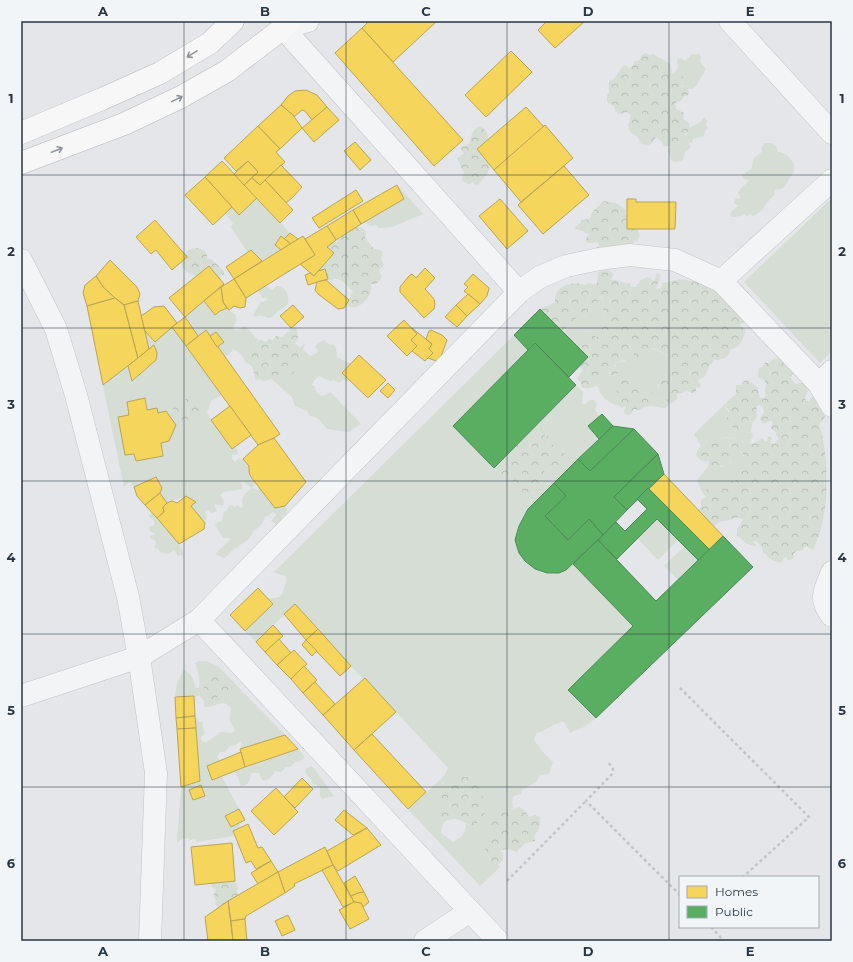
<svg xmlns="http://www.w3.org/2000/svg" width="853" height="962" viewBox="0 0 853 962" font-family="Montserrat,sans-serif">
  <defs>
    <pattern id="forest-crowns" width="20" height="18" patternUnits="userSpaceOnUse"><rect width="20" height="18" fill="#d5ddd4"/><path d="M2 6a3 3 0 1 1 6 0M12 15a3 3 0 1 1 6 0" fill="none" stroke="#b7beb7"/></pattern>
  </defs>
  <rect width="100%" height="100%" fill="#e4e6e9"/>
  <g fill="#d5ddd4" fill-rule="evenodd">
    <path d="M694 54H699L701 57 700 62 706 69 696 86 692 89C682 88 679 82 673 75L678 67 677 60 680 58 685 61 691 55Z"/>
    <path d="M705 117 707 121 706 125 708 128 705 131 704 136 693 139 692 143 688 142 691 147 685 152 683 160 677 162 672 161 668 150C672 146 676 144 681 140 685 138 686 134 690 131V127L698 124Z"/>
    <path d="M765 143H771L776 146 778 152C786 152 796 162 794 171 793 175 790 176 789 179 785 187 784 189 775 190L774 195C766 201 763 213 753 216L750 214 747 216 744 214 741 216 732 217 730 215 732 211 738 206 734 203 735 199 741 198 738 193C740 187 745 186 749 180L744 179 742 176C745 173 747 172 750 170 754 166 751 161 755 157 757 155 760 155 762 151L761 148Z"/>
    <polygon points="397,185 423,214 392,227 379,228 376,225 371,226 364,222 404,199"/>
    <polygon points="257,198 290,233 284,239 281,237 275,245 281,250 262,261 251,251 248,253 231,227 233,223 225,214 232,207"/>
    <polygon points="832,198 832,351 820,363 744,282"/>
    <path d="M265 286 273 290 276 286C281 286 283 287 286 291 294 310 280 305 273 317L268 318C263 316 260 314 256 317L253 315 261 302H264L268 300 267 298H262L258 290Z"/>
    <path d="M600 295C605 303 602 315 605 324L600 335 597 337C587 332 581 336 574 343L564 333 567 329 565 326C569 323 570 317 575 314L584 316 589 313 588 311 591 306 598 307 596 297Z"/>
    <path d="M204 301 215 315 227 308 235 314 237 319 233 328 236 331 245 326 258 340 256 343 259 349 258 353 252 366 245 362C243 355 239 352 233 349L230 354 224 357 217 347 224 342 216 332 210 336 206 330 198 336 185 317Z"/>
    <path d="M172 327 222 395 211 401 207 413 232 449 234 447 238 451V454L232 455V459L235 462 239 458C250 461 253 475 256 483L252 488 258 490 259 487 275 508 285 506 287 509 286 514 282 516 283 521 278 525 271 521 276 515 273 512 268 516 265 517C263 523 260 528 254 530L249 539 234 549 225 558H222L220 556 215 554 231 539 228 538H223L215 525 218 522 222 521 223 513 227 510 229 506 231 505 235 507 238 505 241 508 243 506C240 496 245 494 252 488L242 481V489L223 492 220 496C224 499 225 501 223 506L214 504 217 511 212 513 208 510 205 512 207 518 204 521 191 506 196 502 186 496 167 503 160 493 162 488 156 478 134 487 130 482 124 487 103 386 128 366 133 381 156 360 157 353 154 345 149 349 145 331 155 342Z"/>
    <path d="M514 335 528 350 453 426 494 468 513 448 514 451 511 454 510 459 502 465 499 470 519 486 532 494 536 488 541 486C541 480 544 475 544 469L560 466 564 452 562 448H557C546 440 549 437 533 433L527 442 523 443 520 442 576 385 583 392 582 403 584 405 590 400H594L597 403 595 410 599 417 588 426 599 439C582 455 565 471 549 488 537 499 524 510 519 526 509 552 535 581 560 573 566 571 569 567 573 564L633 626 568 689 596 718 584 727 570 733 564 722H560L536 734 534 740 542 751 553 762 549 774 540 775 536 782 522 790 521 794 516 795 513 797 512 801 513 809 510 813 495 810 493 819 488 827 490 834V844L485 847C486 867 492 857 500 867L480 886 408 809 439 781 444 776 448 768 365 678 363 679 295 604 256 642 245 631 273 604 267 598C277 598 282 599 284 588 286 583 287 581 286 576L281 575 274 572ZM477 775 481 782 480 794 485 799 486 803 481 809 474 826 466 824C466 833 461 838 453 842L441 833V829L444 822 440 817 443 802 440 794 442 783 453 777Z"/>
    <path d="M324 340 328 344 334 345 336 348 337 357 351 364V382L343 380 339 383 334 380 330 381 319 376 313 382 312 385 315 387 316 392 321 396 325 395 330 392 361 424 349 432 327 429C322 423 318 416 310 416L307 411 295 406 292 397 276 383H280L298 368C298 357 295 351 305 343L303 350 310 356 317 353 318 350 315 347 317 344Z"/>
    <path d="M651 348 683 362C680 368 671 374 664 375L658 385 660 397 667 398V401L669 404 666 408 651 406V389L640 386 615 391V403L619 406C607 402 601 397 597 386L602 381 606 375 614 376 616 363 625 361V353L628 350 634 354V358L648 355Z"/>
    <polygon points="729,400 725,405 726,409 745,432 749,433 751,432 753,435 749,444 746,444 743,441 727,437 721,439 716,435 708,437 705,444 701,446 694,434"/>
    <path d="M735 449H739L745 458 744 462 741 465C741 473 740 477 734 482L729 479H725L718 487 706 490 708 494 706 497 701 490 697 480 709 466V468L718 466 723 467 731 462V456Z"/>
    <polygon points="152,512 179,544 184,555 178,556 174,550 169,554 161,553 158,549 154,548 156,543 155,540 150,539 150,536 154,535 155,533 151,532 149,529 150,526 154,526 154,521 149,516"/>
    <polygon points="657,519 678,540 658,560 637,538"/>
    <polygon points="685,546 699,561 678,580 664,566"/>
    <path d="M199 661H206L218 666 285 735 240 749 242 743 240 741 236 745 230 746 225 752H220L217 757 220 761 207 766 212 780 222 777 239 809 226 816 231 827 239 823 241 827 233 831 234 836 197 842 195 839 191 840C185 837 182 838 177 843L181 787 200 781 195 716 199 722H203L202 725 205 733 201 737V740L205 743 221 732 232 733 235 730 230 721 231 708C224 702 224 702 215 705 212 706 208 707 204 707V701L199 695 194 698 193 696 175 697C176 687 178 679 184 670 195 676 192 679 196 688H199C201 680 198 671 195 663Z"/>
    <path d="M298 749 305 757 299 762H295L290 767H285L284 770 280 772 275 771C272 776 269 782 262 780L259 773H251C250 780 249 785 241 787L238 777 234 772Z"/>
    <polygon points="312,766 334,796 322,799 320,796 320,787 312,783 311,779 308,777 305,771 307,768"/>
  </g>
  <g fill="url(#forest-crowns)">
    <polygon points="645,53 650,55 653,54 670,64 673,75 684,77 686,80 681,86 688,88 689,92 688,95 684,96 682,100 675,103 676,109 684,113 683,119 689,123 690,131 685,134 682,144 676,143 674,148 669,146 664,146 661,141 656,137 653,142 649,145 641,144 638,137 630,132 628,125 631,115 627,112 620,114 616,112 613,105 607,102 607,97 609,92 609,81 614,79 623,66 626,65 629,68 633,66 634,62 640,60 641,56"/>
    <path d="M481 126C491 134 488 145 488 156 488 159 490 163 490 166 489 174 482 179 478 185L474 184 473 182 469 184 463 181 462 178 464 172C460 168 460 163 457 159L464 153 460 148C463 145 467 145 470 143 471 135 472 129 481 126Z"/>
    <path d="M604 201 616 203 626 210 625 214 631 217 638 226 637 229C640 234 640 237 637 241H633V243L629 244 628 248 592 252 594 249 599 246 598 242 588 243 585 241 589 234C584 233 580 229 575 228L583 220 590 219C593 208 598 208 604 201Z"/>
    <path d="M356 227 363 228 366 232 365 238 374 249H377L383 252 381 259 384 265 379 271 382 277 376 284H371C374 296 357 314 346 305L353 291C346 287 343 277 333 279V282L328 279 325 269 318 271 327 247 331 239 337 243 340 237Z"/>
    <path d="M195 248C201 248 204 250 207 255V259H211L224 271V274L220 276 221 280C205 276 185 280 180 260L188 250Z"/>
    <path d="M606 270 610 271 614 274 610 280C617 279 623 284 630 283L631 287H636L641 280 648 277 654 281 657 273 660 274C661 280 657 283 656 289L661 288 663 283 680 279 696 282 734 279C747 292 751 289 753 309L744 323 739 324 746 331C743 339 740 348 731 349 729 358 722 360 714 360 712 363 709 366 708 369 705 375 706 378 699 379L698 382 701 384 700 388 696 387V392L692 393 688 391 677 394V398L674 402 669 404 667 401V398L660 397 657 395 659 391V377L669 374 674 366H681L683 362 677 359 674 361 669 359 668 355C662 353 656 348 651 348L648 355 634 358V354L628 350 625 353 628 358 616 363 614 366 618 370 617 375 606 376C601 384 594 389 584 388L581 386V383L577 378 583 370 579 366 588 357 574 343C581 336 587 332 597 337L600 335V331L605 324 604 319 602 297 600 295 596 297C598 302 599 306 596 311L593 310 591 306 588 311 589 313C584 316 581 317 575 314L573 315 576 319 565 326 567 329 564 333 540 309 555 302C554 284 573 281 586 285L589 283 593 285 597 284 598 272Z"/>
    <path d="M296 324 298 337 295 344 300 347 298 353 302 356C304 365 294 372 288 379H284L280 383H276L272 379 263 381 259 379 256 381 252 366 254 361 252 359 251 355 253 352 258 353 259 350 256 343C259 338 261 340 266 342L269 339 273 340 276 336 282 337Z"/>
    <path d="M777 358 782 359 793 372 791 378 795 384 802 383 806 385 808 391 805 398 806 401 810 402V398L814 396 818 407 824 410 825 417 819 425C822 431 823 439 824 446 829 480 828 518 813 550L806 546 801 551H797L794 553 793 559 788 560 786 557 783 558 782 562 780 563C774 560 769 561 766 554L763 553 761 546 756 541 753 542 757 546C748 546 743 541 737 535V529L743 520C735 514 730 522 721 521L714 526 698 510 701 506V500L706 497 708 494 706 490 707 487 714 485 718 486 725 479H729L734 482C740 477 741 473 741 465 747 459 745 455 739 449H735C732 455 731 461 728 466H718L715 467V472L711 473 708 472 709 461C703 463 700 461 696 455 697 450 701 446 705 444L708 437 711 435H716L721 439C730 436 732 440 739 439L746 444 753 443 763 438 764 441 767 442 768 437 770 436 772 439 770 443 774 444 779 438 776 435V432L771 428 773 422 771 421 763 424 761 421 760 418 764 413 763 408 760 405 757 406C755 414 760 415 752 423L751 432C745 434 734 431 730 424 729 422 729 420 727 419V415L729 411 725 405 729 400 736 394V385H741L744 381 748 380 757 387 760 398H764L766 396 765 391 766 383 763 379 760 378 758 376 759 368 762 367 765 363H770L773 359Z"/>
    <polygon points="627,377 633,382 634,386 640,386 651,389 654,399 651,402 651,406 644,407 640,410 633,409 632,413 629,415 625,414 624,411 626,407 624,406 622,408 612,401 613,392 618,390 616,383 623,378"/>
    <path d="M193 395C197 400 198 405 202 410L199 414 197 423 193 426 190 429H186L179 421H173L170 417 174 414 173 409 177 403 183 402 187 397Z"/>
    <path d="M544 426 547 427 548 431 544 436H548L550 440 553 442V445L557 448H562L565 456 560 466 544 469V473L548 477 546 480H543L541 482V486C536 489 533 494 528 495L519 490V486L512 481 504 482 498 473C500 466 504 463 510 459L511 454 514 451 513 448 520 442 523 443C532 440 531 430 544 426Z"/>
    <polygon points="213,674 220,674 229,683 231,697 228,700 219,697 211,700 207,698 205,694 202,677 204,675"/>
    <path d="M472 773 477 775 486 786 480 794 485 799 486 803 481 809 486 816 485 820 479 821 474 826C460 822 459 815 444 822 440 817 438 813 438 807L443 802 439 789C444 780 456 773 466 777Z"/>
    <path d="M520 807 525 811 529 817 535 815 540 817C541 825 539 830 534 836L535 841 525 843 517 852 509 849 500 850 503 855V860L498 864C487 861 485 857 485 847L490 843V834L488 827 493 819 495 810 503 808 510 813 513 809Z"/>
    <path d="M235 881 238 888 237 891 238 895 219 907 215 905 216 901C213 897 213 894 216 890L211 886 213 883Z"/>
  </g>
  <g fill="#f6d55c" stroke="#b8a555">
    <polygon points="369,21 437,21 393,62 362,28"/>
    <polygon points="547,21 585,21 555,48 538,30"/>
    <polygon points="362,28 463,140 434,166 335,53"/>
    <polygon points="511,51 532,72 486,117 465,95"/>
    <polygon points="306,90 317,95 327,107 312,120 305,111 302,110 294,117 281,105 288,96 295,91"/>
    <polygon points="281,105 293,115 302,128 280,149 258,126"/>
    <polygon points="327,107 339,120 314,142 302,128"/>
    <polygon points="526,107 544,127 494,170 477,149"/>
    <polygon points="545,125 573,158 521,202 494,170"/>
    <polygon points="258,126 280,149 276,152 285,162 260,185 252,178 258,172 248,161 236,171 224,158"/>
    <polygon points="355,142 371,160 360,170 344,151"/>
    <polygon points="222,161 257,198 239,215 205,177"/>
    <polygon points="248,161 258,172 244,185 234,174"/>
    <polygon points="281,165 302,187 293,197 286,203 265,180"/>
    <polygon points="564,166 589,195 543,234 518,205"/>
    <polygon points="205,177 232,207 213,225 185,195"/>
    <polygon points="252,178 260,185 265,180 293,210 280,223 244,185"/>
    <polygon points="397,185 404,199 361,224 353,210"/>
    <polygon points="356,190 363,201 319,228 312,218"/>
    <polygon points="500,199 528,231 507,249 479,216"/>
    <polygon points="627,199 636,199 636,202 676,202 675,229 627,229"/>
    <polygon points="353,210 361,224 336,240 327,226"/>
    <polygon points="155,220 187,257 172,270 156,250 151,254 136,237"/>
    <polygon points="327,226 336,240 327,247 334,253 314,276 300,264 315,255 305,239"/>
    <polygon points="290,233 298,239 291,244 284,239"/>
    <polygon points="281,236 291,244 281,250 275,245"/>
    <polygon points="303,236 315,255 246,298 234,279"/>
    <polygon points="251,250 262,261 234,279 226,267"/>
    <polygon points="110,260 137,287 140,294 138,301 124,305 115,298 103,287 96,276"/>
    <polygon points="209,266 224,284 185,317 169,298"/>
    <polygon points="425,268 435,278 425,289 434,299 435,304 434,309 424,318 400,292 400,287 409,276 412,274 416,278"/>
    <polygon points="325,269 328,279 308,285 305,275 310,273 314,276 318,271"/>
    <polygon points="473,274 489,288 487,296 480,304 464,291 468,287 464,284"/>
    <polygon points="96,276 103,287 115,298 87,306 83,293 85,285"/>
    <polygon points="234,279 246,298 245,307 240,308 234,306 229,310 223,302 221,287"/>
    <polygon points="326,280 349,300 344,308 338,309 318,294 315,290 317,282"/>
    <polygon points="221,287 223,302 227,308 220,311 215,315 204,301"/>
    <polygon points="468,294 480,304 467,316 456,305"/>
    <polygon points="115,298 124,305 138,358 103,385 87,306"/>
    <polygon points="138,301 149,349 138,358 124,305"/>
    <polygon points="293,305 304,317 291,328 280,316"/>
    <polygon points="456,305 467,316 457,327 445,317"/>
    <polygon points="164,306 177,323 155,342 145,331 141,316 154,307"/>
    <polygon points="185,317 198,336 186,346 172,327"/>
    <polygon points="404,320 417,334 411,340 417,346 407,356 387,336"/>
    <polygon points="412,328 432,344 429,349 433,353 425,361 412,351 417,346 411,340 417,334"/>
    <polygon points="206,330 280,434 274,438 258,445 186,346"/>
    <polygon points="431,330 442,335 447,340 439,362 428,358 433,353 429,349 432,344 426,339 429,331"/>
    <polygon points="216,332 224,342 217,347 210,336"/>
    <polygon points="154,345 157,353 156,360 132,381 128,366"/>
    <polygon points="359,355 386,380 368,398 342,373"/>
    <polygon points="388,383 395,390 388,398 380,391"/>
    <polygon points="145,398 147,410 157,408 158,413 166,411 176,425 169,441 161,443 163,456 136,461 134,454 125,455 118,417 129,415 127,402"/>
    <polygon points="230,406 251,435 232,449 211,420"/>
    <polygon points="274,438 306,482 285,506 275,508 251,477 249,472 249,466 243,459 258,445"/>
    <polygon points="664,474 723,536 710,550 648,488"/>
    <polygon points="156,477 162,488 160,493 145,505 137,496 134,487"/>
    <polygon points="160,493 167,503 163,507 164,512 157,518 145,505"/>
    <polygon points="186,496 196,502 191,506 205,523 204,529 179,544 157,518 164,512 163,507 167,503 172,501 177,503"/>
    <polygon points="258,588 273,604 245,631 230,615"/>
    <polygon points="295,604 318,629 306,640 284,614"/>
    <polygon points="273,625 283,636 265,652 256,642"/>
    <polygon points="318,629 351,666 340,676 306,640"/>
    <polygon points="279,639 291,653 277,665 265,652"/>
    <polygon points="306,640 317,651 312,656 302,645"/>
    <polygon points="294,650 307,664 291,679 277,665"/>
    <polygon points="304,666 317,680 303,693 291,679"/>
    <polygon points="365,678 396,712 354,750 323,715"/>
    <polygon points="315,682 335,704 323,715 303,693"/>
    <polygon points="194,696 195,716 176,718 175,697"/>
    <polygon points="195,716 196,728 177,729 176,718"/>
    <polygon points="196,728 200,781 181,787 177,729"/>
    <polygon points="372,734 426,792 408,809 354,750"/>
    <polygon points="285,735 298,749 245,767 240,749"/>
    <polygon points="241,752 245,767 212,780 207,766"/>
    <polygon points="302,778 313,789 295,808 284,797"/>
    <polygon points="201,785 205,796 193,800 189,790"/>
    <polygon points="276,788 298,812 274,835 251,811"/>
    <polygon points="239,809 245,820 231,827 225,816"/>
    <polygon points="344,810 367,828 353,835 335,820"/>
    <polygon points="248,824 258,848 262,847 271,861 256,869 251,861 246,863 233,831"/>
    <polygon points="367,828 381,845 338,871 333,865 327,851"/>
    <polygon points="232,843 235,881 195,885 191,847"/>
    <polygon points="325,847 333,865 294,884 295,886 285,893 278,872"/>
    <polygon points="271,861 278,872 258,884 251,873"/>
    <polygon points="333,865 354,902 343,907 322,870"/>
    <polygon points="278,872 285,893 246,916 245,919 231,921 228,901"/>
    <polygon points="355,876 364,892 358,893 351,896 344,883"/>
    <polygon points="364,892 369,902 363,907 361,903 354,902 351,896 358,893"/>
    <polygon points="228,901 233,941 208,941 205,917"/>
    <polygon points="354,902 361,903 369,919 350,929 339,910"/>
    <polygon points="288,915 295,930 282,936 275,921"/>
    <polygon points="245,919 247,941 233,941 231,921"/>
  </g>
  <g fill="#5aae61" stroke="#4b8a58">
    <polygon points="540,309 588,357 569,377 535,343 528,350 514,335"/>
    <polygon points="535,343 576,385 494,468 453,426"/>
    <polygon points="602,414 613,426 599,439 588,426"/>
    <polygon points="613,426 634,429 590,471 578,459"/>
    <polygon points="634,429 658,454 614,497 627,510 603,535 589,519 568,540 545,516 566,496 554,483 578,459 590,471"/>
    <polygon points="658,454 664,474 627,510 614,497"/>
    <polygon points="554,483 566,496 545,516 568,540 589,519 603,535 566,570 559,573 547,573 535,569 525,561 519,553 515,540 519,526 528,509"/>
    <polygon points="648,488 710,550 699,561 657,519 617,559 598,540 616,522 625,531 647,509 637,499"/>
    <polygon points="723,536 753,567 596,718 568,690 633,626 573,564 598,540 656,601"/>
  </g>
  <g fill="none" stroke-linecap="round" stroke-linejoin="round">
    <defs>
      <g id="minor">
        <polyline points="308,21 283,28 519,292"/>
        <polyline points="730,21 832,133"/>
        <polyline points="21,260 56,329 76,395 128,597 139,657 156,773 150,941"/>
        <polyline points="721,281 832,180"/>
        <polyline points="819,384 832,371"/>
        <path d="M832 572C825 590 818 599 832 616"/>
        <polyline points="199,620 519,292 540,277 566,266 599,259 630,255 675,260 721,281 819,384 832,406"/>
        <polyline points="21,696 139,657 199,620 498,941"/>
        <polyline points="425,941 470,911"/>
      </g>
      <g id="trunk">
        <polyline points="21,133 102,99 160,73 210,43 233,21"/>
        <polyline points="21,163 124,124 181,97 227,71 283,28 290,21"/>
      </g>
    </defs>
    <use href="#minor" stroke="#c2c4c7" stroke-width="23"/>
    <use href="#trunk" stroke="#b6b9be" stroke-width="23"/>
    <g stroke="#c1c5c8" stroke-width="2.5" stroke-dasharray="3 3" stroke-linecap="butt">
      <polyline points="680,688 809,817 743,877"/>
      <polyline points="609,763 613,769 612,774 586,801 680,895"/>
      <polyline points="507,881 586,801"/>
      <polyline points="711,927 724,941"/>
    </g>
    <use href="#minor" stroke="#f3f4f6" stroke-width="22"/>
    <use href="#trunk" stroke="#f7f7f7" stroke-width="22"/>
  </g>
  <defs><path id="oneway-shaft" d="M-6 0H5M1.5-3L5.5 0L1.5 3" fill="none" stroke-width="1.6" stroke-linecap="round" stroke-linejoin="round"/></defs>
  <g stroke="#90969e">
    <use href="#oneway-shaft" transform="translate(192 54) rotate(149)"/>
    <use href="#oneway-shaft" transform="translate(177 99) rotate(-26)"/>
    <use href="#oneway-shaft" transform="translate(57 150) rotate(-21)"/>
  </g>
  <path fill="none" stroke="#283644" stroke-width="1" stroke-opacity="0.55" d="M184 21V941M346 21V941M507 21V941M669 21V941M21 175H832M21 328H832M21 481H832M21 634H832M21 787H832"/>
  <rect width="853" height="962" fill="none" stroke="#f2f5f8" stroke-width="44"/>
  <rect x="679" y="876" width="140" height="52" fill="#f2f5f8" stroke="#a1a9b0"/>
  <rect x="687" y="886" width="20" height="12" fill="#f6d55c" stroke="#a1a9b0"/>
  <text x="715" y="896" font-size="12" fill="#283644">Homes</text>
  <rect x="687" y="906" width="20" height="12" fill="#5aae61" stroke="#a1a9b0"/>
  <text x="715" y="916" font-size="12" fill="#283644">Public</text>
  <rect x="22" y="22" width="809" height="918" fill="none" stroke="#283644" stroke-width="1.5"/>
  <g font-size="13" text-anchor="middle" font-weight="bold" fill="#283644">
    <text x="103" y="16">A</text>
    <text x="265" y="16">B</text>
    <text x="426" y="16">C</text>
    <text x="588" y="16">D</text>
    <text x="750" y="16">E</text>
    <text x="11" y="103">1</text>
    <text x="842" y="103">1</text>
    <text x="11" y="256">2</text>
    <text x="842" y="256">2</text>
    <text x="11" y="409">3</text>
    <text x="842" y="409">3</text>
    <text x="11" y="562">4</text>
    <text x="842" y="562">4</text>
    <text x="11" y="715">5</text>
    <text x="842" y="715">5</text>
    <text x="11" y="868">6</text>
    <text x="842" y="868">6</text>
    <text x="103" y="956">A</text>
    <text x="265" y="956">B</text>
    <text x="426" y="956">C</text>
    <text x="588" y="956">D</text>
    <text x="750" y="956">E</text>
  </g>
</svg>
